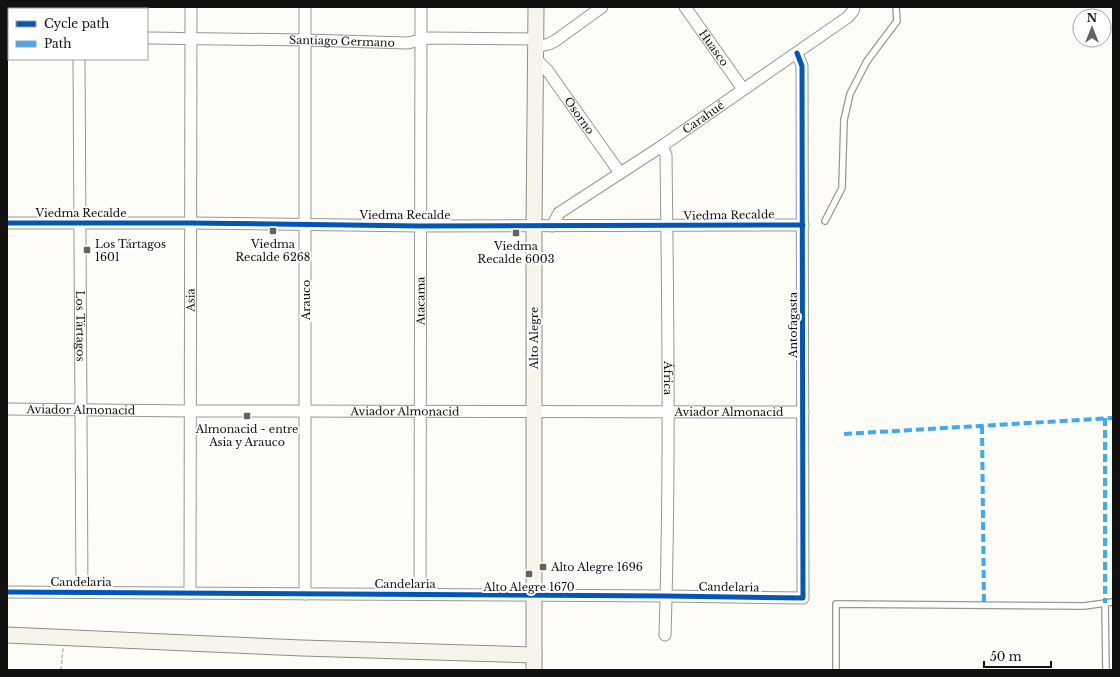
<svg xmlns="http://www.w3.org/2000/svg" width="1120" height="677" viewBox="0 0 1120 677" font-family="'Libre Baskerville',serif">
  <rect width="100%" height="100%" fill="#fdfcf7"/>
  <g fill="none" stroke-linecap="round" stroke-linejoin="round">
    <defs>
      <g id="lane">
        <polyline points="825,221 842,188 844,120 850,94 867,61 897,21 896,7"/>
        <polyline points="1105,603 1106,670"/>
        <polyline points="836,670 836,604 1084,606 1113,602"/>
      </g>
      <g id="street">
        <polyline points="305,7 305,594"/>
        <path id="s1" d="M685 7 743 89"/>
        <polyline points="79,9 79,7"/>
        <polyline points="7,37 9,37"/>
        <path id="s2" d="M147 38 305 40 408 43 428 38 536 39"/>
        <polyline points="536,47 549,44 555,41 602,7"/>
        <path id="s3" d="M79 59 82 592"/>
        <path id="s4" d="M537 60 547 70 620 173"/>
        <path id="s5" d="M662 146 666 155C668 315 670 475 665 635"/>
        <polyline points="7,223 190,223 420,226 803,225"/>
        <path id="s6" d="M552 226 559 213 662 146 848 17 853 11 854 7"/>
        <path id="s7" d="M7 409 190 411 803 412"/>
        <polyline points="7,592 667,596 803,598 802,66 797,53"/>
        <path id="s8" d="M190 593 191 7"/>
        <path id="s9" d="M420 594 421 7"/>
      </g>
      <g id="secondary">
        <polyline points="7,635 302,648 534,655"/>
        <polyline points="534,670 534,226 536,7"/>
      </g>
    </defs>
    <use href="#lane" stroke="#979795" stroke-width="8"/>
    <use href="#street" stroke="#979795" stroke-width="13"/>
    <use href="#secondary" stroke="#8e8d8b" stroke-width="17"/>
    <polyline stroke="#b9b9b8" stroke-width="1.5" stroke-dasharray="4 2" stroke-linecap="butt" points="61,670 63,648"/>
    <use href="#lane" stroke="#fffffe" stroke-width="5.5"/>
    <use href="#street" stroke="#fffffe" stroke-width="11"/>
    <use href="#secondary" stroke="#f6f4eb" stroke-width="15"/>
    <g stroke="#3fa9f5" stroke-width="4" stroke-dasharray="8 4" stroke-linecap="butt">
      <polyline points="1105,418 1105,603"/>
      <polyline points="982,426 984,605"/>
      <polyline points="844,434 1113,418"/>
    </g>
    <defs>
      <g id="cycleway">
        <polyline points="7,223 190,223 420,226 803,225"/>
        <polyline points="7,592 667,596 803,598 802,66 797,53"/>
      </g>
    </defs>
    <use href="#cycleway" stroke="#fff" stroke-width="8"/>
    <use href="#cycleway" stroke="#0057b8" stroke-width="5"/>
  </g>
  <g fill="#646362" stroke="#fff" stroke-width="1.5">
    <rect x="269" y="227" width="8" height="8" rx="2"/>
    <rect x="512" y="229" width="8" height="8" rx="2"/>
    <rect x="83" y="246" width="8" height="8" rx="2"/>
    <rect x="243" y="412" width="8" height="8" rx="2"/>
    <rect x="539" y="563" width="8" height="8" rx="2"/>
    <rect x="525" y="570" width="8" height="8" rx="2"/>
  </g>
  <g text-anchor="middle" stroke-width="4" stroke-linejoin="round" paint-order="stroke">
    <g font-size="11" fill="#111" stroke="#fff">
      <text dy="4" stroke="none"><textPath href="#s2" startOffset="195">Santiago Germano</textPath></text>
      <text dy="4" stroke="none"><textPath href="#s1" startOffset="50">Huasco</textPath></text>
      <text dy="4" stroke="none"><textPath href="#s4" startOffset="70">Osorno</textPath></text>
      <text dy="4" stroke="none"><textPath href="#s6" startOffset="188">Carahué</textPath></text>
      <text x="81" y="217">Viedma Recalde</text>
      <text x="405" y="219">Viedma Recalde</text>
      <text transform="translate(729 215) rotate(-1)" y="4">Viedma Recalde</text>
      <text dy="4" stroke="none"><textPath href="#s8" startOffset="293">Asia</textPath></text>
      <text transform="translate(306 300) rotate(-90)" y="4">Arauco</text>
      <text dy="4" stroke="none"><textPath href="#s9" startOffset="293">Atacama</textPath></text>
      <text transform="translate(793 325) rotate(-90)" y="4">Antofagasta</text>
      <text dy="4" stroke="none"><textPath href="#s3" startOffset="267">Los Tártagos</textPath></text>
      <text transform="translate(534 338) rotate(-90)" y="4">Alto Alegre</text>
      <text dy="4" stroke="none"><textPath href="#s5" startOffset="233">África</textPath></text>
      <text dy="4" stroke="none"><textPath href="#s7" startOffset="74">Aviador Almonacid</textPath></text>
      <text dy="4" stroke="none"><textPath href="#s7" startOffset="398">Aviador Almonacid</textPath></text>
      <text dy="4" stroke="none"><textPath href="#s7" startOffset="722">Aviador Almonacid</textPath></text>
      <text x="81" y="586">Candelaria</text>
      <text x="405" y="588">Candelaria</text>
      <text transform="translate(729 587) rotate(1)" y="4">Candelaria</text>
    </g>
    <g font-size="11" fill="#111" stroke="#fff">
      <text x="95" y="248" text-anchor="start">Los Tártagos<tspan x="95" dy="13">1601</tspan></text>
      <text x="273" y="248">Viedma<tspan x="273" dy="13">Recalde 6268</tspan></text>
      <text x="516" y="250">Viedma<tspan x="516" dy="13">Recalde 6003</tspan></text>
      <text x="247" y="433">Almonacid - entre<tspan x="247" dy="13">Asia y Arauco</tspan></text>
      <text x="551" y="571" text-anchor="start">Alto Alegre 1696</text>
      <text x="529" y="591">Alto Alegre 1670</text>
    </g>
  </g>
  <rect width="1120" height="677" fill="none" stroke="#111111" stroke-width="16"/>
  <rect x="8" y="8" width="140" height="52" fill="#ffffff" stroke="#a0a0a0"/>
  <rect x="16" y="21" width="20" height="6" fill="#0057b8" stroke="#a0a0a0"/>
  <text x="44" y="28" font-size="12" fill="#111111">Cycle path</text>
  <rect x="16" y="41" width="20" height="6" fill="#3fa9f5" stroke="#a0a0a0"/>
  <text x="44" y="48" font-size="12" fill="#111111">Path</text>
  <g transform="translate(1092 28)"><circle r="19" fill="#ffffff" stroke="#a0a0a0"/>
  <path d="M0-3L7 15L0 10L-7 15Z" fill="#646362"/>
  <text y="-6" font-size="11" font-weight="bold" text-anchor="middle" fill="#111111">N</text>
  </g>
  <path d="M984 661v6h67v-6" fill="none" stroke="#111111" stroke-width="2"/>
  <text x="990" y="661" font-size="12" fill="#111111" stroke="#ffffff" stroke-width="3" paint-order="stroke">50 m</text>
</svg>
